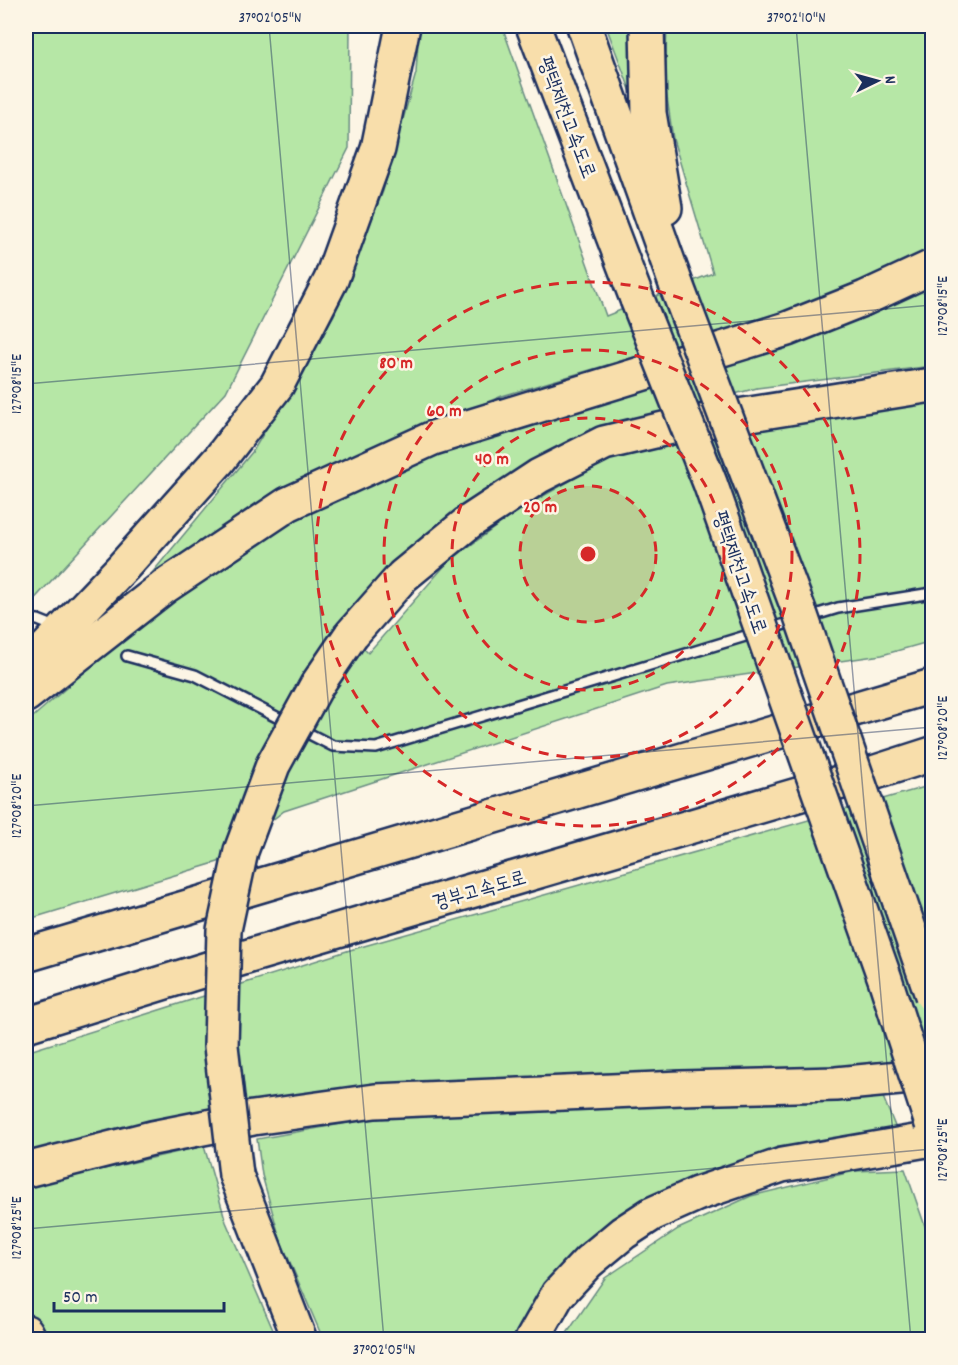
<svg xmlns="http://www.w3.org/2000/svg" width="958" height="1365" viewBox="0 0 958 1365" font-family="Dekko,'Poor Story',sans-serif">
  <rect width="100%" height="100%" fill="#fcf5e5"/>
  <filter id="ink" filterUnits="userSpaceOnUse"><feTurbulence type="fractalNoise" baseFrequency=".0167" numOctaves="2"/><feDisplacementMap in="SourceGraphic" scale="12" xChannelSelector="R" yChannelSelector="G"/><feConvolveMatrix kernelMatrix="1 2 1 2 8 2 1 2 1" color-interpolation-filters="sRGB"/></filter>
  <g filter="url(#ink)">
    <g fill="#b6e7a6" stroke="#688b82" stroke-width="1.5">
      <polygon points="26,26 350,26 349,148 226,392 26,608"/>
      <polygon points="419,26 502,26 606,316 713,273 673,139 665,83 667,26 932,26 932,251 788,315 736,327 502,396 293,483 152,573 253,451 334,315 383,191 416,73"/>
      <polygon points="606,26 633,26 632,95"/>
      <polygon points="932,281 932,366 757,388 634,421 527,467 422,537 354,608 341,625 368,653 448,562 517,511 608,459 649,446 932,400 932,641 882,655 667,686 284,811 218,862 26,920 26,723 96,662 162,609 272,532 383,476 482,436"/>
      <polygon points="932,785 932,1060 837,1071 690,1070 480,1082 26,1156 26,1052 350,950"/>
      <polygon points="883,1097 899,1136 668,1195 521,1340 323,1339 280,1239 262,1175 257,1139 381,1117"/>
      <polygon points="204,1146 226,1222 277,1339 26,1340 26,1187"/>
      <polygon points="905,1169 932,1246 932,1339 563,1339 605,1278 678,1229 751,1196 855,1171"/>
    </g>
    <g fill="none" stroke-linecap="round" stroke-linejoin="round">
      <defs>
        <g id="lane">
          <polyline points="26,619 38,620 48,624"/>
          <polyline points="127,656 195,675 333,746 376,748 838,608 932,593"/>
        </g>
        <g id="highway">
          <polyline points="533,26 637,299"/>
          <polyline points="584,26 677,287"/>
          <polyline points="647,26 649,113 665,208"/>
          <polyline points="351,635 403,576 469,522 539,476 604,443 676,426 932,385"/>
          <polyline points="26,669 123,567 219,460 277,385 331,280 378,149 403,26"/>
          <polyline points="26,695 164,587 288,504 433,438 787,329 865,298 932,267"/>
          <polyline points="26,955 932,686"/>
          <polyline points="26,1025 256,954 876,772 932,754"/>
          <polyline points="26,1170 152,1138 253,1118 375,1101 681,1088 836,1084 932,1075"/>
          <polyline points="236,1175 300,1340"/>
          <polyline points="26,1332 30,1340"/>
          <polyline points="532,1340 558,1294 588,1262 623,1233 652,1214 697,1194 782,1165 932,1139"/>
        </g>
      </defs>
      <use href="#lane" stroke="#1b2f5e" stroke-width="14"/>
      <use href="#highway" stroke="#1b2f5e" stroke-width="38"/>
      <use href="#lane" stroke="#fcf5e5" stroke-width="9"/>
      <use href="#highway" stroke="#f8deab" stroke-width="33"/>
      <defs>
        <g id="highway-bridge">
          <polyline points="677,287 801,616 932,995"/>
          <polyline points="637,299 710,483 885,979 932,1124"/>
          <polyline points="236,1175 221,1046 224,930 241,851 273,765 317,685 351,635"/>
        </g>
      </defs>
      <use href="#highway-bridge" stroke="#1b2f5e" stroke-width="38" stroke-linecap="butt"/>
      <use href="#highway-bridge" stroke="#f8deab" stroke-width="33"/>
    </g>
  </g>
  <path fill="none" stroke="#1b2f5e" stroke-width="1.5" stroke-opacity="0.45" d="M269 26 384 1340M796 26 911 1340M26 384 932 305M26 806 932 727M26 1229 932 1149"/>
  <circle cx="588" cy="554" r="68" fill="#d62828" fill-opacity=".12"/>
  <g fill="none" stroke="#d62828" stroke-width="3" stroke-dasharray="10 8">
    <circle cx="588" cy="554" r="68"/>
    <circle cx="588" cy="554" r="136"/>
    <circle cx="588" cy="554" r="204"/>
    <circle cx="588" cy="554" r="272"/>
  </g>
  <g text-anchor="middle" stroke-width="5" stroke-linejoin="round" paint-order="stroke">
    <g font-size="20" fill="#1b2f5e" stroke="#fcf5e5">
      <text transform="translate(568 117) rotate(69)" y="7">평택제천고속도로</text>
      <text transform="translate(741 572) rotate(71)" y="7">평택제천고속도로</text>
      <text transform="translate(479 889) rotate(-16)" y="7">경부고속도로</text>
    </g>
  </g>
  <circle cx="588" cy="554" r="9" fill="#d62828" stroke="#fcf5e5" stroke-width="3"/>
  <g font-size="18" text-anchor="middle" font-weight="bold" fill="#d62828" stroke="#fcf5e5" stroke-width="5" stroke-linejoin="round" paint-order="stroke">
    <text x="396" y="368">80 m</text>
    <text x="444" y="416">60 m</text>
    <text x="492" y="464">40 m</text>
    <text x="540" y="512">20 m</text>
  </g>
  <rect width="958" height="1365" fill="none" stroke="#fcf5e5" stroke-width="66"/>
  <g transform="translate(877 81) rotate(85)" stroke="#fcf5e5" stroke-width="4.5" paint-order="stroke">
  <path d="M0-4.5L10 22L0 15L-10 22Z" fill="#1b2f5e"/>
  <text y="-9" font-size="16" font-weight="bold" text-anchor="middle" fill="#1b2f5e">N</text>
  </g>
  <path d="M54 1302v9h170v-9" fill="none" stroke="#1b2f5e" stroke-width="3"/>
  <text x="63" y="1302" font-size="18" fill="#1b2f5e" stroke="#fcf5e5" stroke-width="4.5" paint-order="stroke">50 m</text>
  <rect x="33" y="33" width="892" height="1299" fill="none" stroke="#1b2f5e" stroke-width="2"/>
  <g font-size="15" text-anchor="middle" fill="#1b2f5e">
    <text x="270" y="22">37°02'05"N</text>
    <text x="796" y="22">37°02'10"N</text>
    <text transform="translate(942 306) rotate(-90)" y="5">127°08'15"E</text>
    <text transform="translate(16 384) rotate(-90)" y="5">127°08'15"E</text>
    <text transform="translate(942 728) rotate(-90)" y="5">127°08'20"E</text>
    <text transform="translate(16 806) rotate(-90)" y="5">127°08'20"E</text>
    <text transform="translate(942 1150) rotate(-90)" y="5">127°08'25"E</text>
    <text transform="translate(16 1228) rotate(-90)" y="5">127°08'25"E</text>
    <text x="384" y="1354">37°02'05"N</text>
  </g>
</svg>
